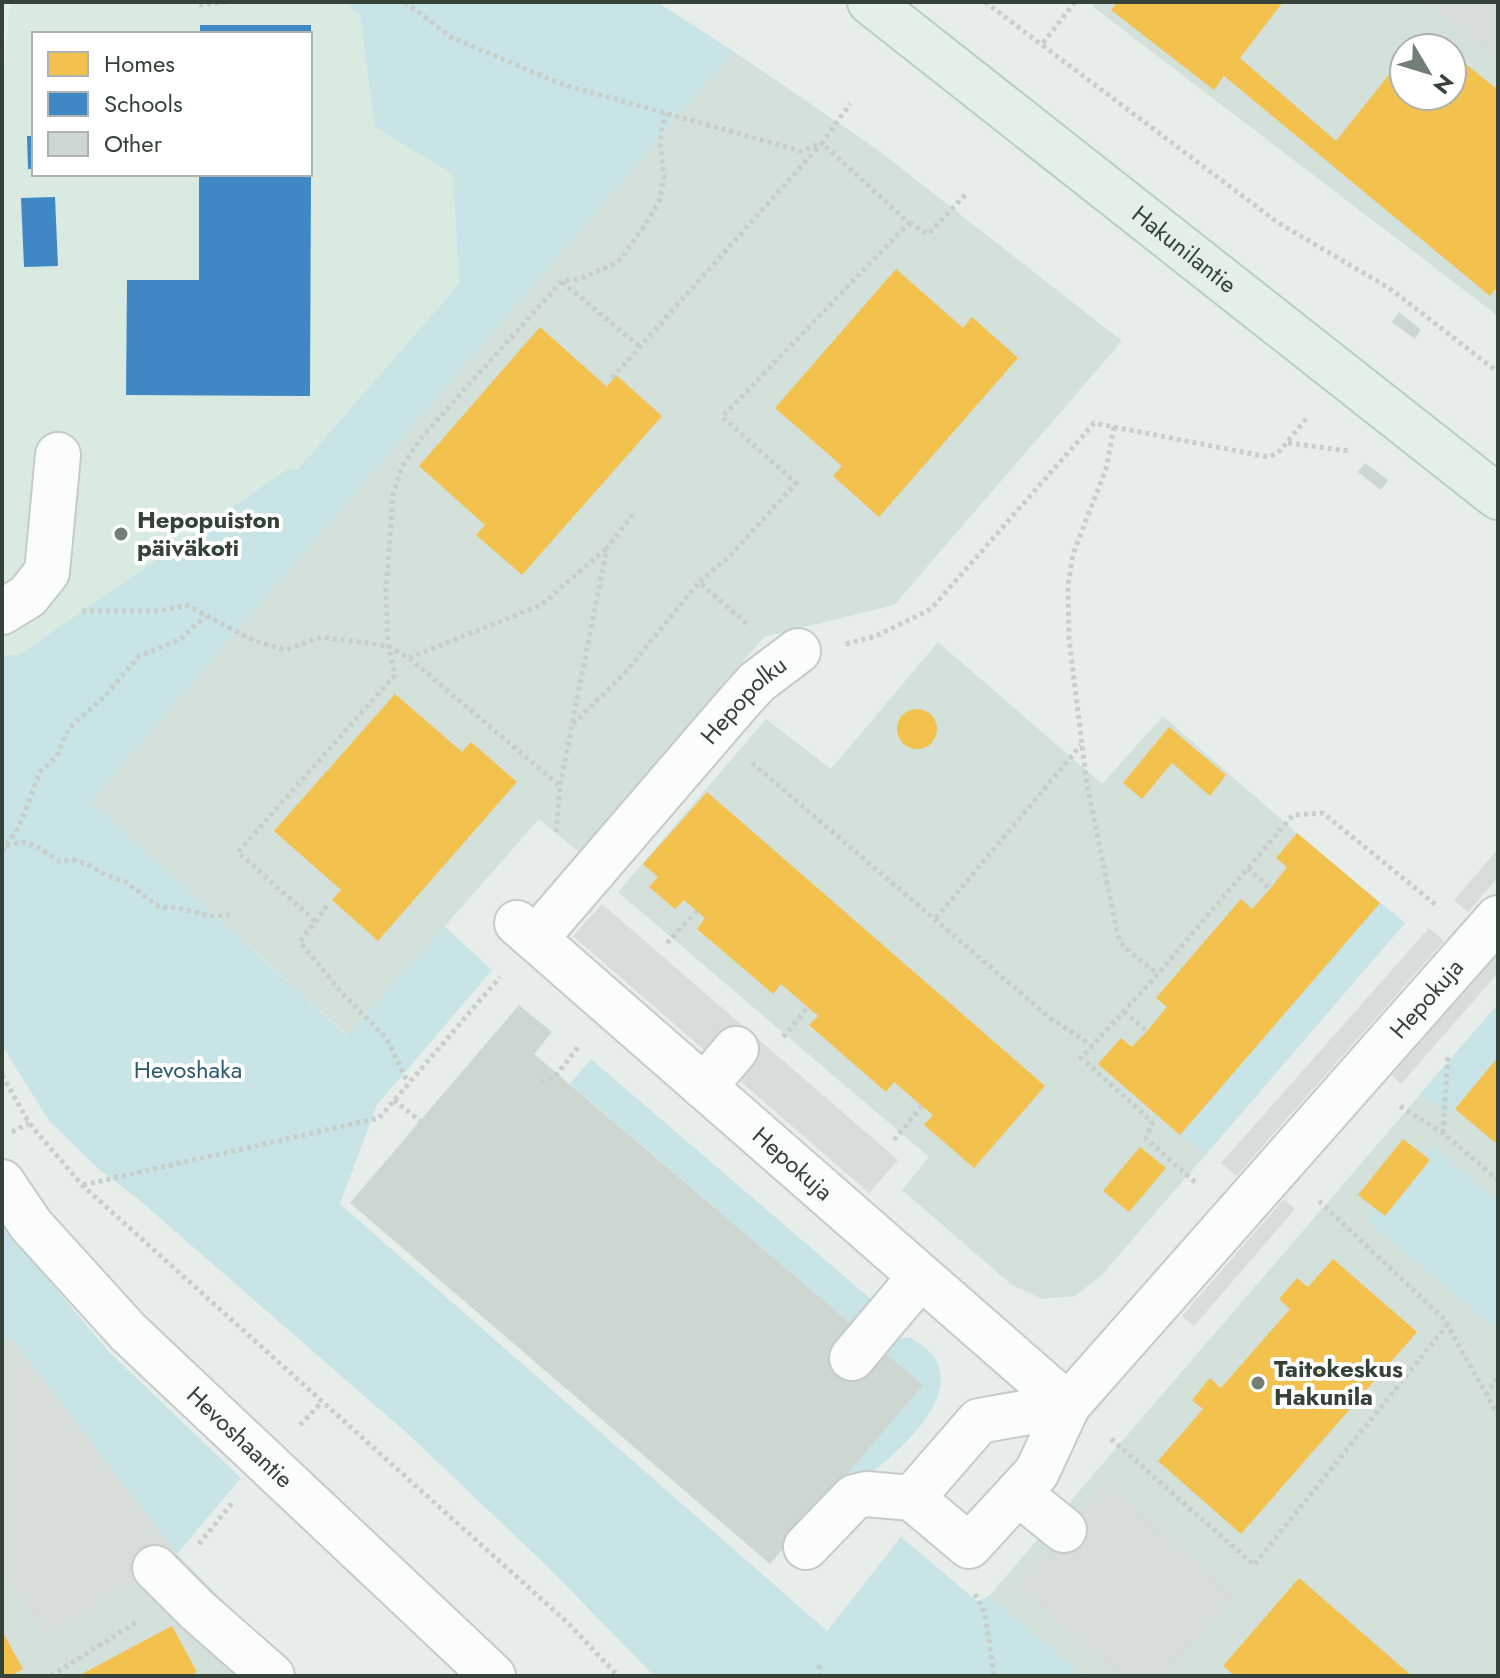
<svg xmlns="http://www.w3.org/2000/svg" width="1500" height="1678" viewBox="0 0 1500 1678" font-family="Jost,sans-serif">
  <rect width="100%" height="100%" fill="#e7eeea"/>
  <g fill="#d4e1da" fill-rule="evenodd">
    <path d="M1095 2H1498V316L1092 6ZM1404 48H1452V96H1404Z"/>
    <polygon points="733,51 878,150 1122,341 894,605 764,637 580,853 539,819 348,1036 90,801"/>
    <polygon points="938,642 1102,784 1163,716 1297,833 1405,923 1101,1276 1075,1296 1042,1299 1012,1285 902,1190 929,1157 618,892 766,719 831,769"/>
    <polygon points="1498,1004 1498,1676 1083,1676 989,1596"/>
    <polygon points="177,1554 298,1676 2,1676 2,1569 48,1635"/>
  </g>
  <path fill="#d9ebe1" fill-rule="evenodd" d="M10 2H345L449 92 459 284 22 785 2 786V91ZM34 34H310V174H34Z"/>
  <g fill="#c8e4e6">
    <polygon points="334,2 657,2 733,51 90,801 347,1036 444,926 492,970 377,1105 340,1204 827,1631 901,1537 977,1601 989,1596 1083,1676 654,1676 549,1568 409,1435 138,1199 101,1171 49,1121 2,1045 2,655 19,655 289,468 297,470 459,284 453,174 375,127 360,15 347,4"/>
    <polygon points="1380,903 1405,923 1206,1154 1180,1135"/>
    <polygon points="1498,1004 1498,1057 1448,1115 1420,1094"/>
    <polygon points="591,1059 874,1302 863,1334 570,1084"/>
    <polygon points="1433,1146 1498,1201 1498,1320 1493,1326 1367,1221 1374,1208 1385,1216 1430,1161 1424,1156"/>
    <polygon points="2,1225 109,1352 241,1478 177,1554 11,1338 2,1345"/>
    <path d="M910 1337C917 1343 929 1349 934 1357 965 1402 883 1466 851 1487L842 1479 922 1385 887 1354 898 1339Z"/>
  </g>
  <g fill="#d7ddd9">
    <polygon points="1427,2 1498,2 1498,62"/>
    <polygon points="1498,849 1498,877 1468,912 1454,900"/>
    <polygon points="602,904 898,1160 869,1193 573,936"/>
    <polygon points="1429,928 1444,941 1236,1176 1221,1163"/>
    <polygon points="1498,953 1498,973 1401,1084 1392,1075"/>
    <polygon points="1284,1199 1295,1209 1194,1326 1182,1316"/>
    <polygon points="11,1338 177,1554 47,1636 2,1569 2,1345"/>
    <polygon points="1107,1481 1236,1596 1165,1676 1118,1676 1016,1585"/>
  </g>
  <g fill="#f2c14e">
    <polygon points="1117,2 1283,2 1240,58 1336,141 1404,56 1404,96 1452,96 1452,53 1498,90 1498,286 1490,296 1224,76 1214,90 1111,10"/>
    <polygon points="896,269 963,328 972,317 1018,358 879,517 833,476 842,466 775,408"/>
    <polygon points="540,327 607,387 616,375 662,416 522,575 476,535 485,525 419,466"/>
    <polygon points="395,694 462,752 471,742 517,782 378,941 332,900 341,890 274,831"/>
    <circle cx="917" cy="729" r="20"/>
    <polygon points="1169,727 1226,775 1210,796 1172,763 1142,799 1123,783"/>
    <polygon points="707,792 1045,1086 974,1168 924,1125 933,1115 922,1106 894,1082 886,1092 809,1025 818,1016 781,984 773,994 697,929 705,918 684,900 675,909 649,887 658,877 643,864"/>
    <polygon points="1297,833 1380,903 1180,1135 1098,1064 1121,1038 1132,1047 1147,1031 1167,1007 1156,998 1241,899 1252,909 1270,889 1287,867 1276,858"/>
    <polygon points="1498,1057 1498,1145 1455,1109"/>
    <polygon points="1403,1139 1430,1160 1385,1216 1358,1195"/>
    <polygon points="1140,1147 1166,1168 1129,1212 1103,1191"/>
    <polygon points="1333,1259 1417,1332 1241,1534 1158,1461 1203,1409 1192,1400 1210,1378 1221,1388 1290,1309 1279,1299 1297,1278 1308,1287"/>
    <polygon points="1299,1578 1412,1676 1235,1676 1223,1666"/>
    <polygon points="172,1626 197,1672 188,1676 78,1676"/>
    <polygon points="2,1631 23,1669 11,1676 2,1676"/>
  </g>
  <g fill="#3f88c5">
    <rect x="200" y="25" width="111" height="9"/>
    <polygon points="27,136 34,136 34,169 28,169"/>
    <polygon points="199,174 311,174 310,396 126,395 127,280 199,280"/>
    <polygon points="55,197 58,266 24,267 21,198"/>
  </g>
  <g fill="#ced6d1">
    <polygon points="1399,312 1421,330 1415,339 1392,322"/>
    <polygon points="1365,463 1388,480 1381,490 1358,472"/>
    <polygon points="519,1005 552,1032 534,1054 923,1385 770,1564 350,1203"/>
  </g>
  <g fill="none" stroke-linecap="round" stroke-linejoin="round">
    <defs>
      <g id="minor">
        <polyline points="2,612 28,596 47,572 58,455"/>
        <path id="s1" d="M517 923 1068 1405 1498 918"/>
        <path id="s2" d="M536 938 738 703 757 682 798 651"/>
        <polyline points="704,1087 736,1049"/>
        <path id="s3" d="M2 1182 31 1225 128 1332 493 1676"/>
        <polyline points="852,1358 920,1277"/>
        <polygon points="1068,1405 1037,1472 969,1546 912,1498 979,1421"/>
        <polyline points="1018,1493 1064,1530"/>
        <polyline points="806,1547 854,1497 866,1494 912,1498"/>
        <polyline points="155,1568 197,1610 272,1676"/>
      </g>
      <g id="major">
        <path id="s4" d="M870 2 1498 497"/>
      </g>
    </defs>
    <use href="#minor" stroke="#c5cbc7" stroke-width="48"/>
    <use href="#major" stroke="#b6cfbf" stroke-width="48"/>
    <g stroke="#c9cecb" stroke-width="5" stroke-dasharray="4 4" stroke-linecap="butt">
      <polyline points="405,2 451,37 561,84 801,151 822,143 850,104"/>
      <polyline points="985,2 1277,222 1389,288 1498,372"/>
      <polyline points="199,5 226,2"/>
      <polyline points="1043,43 1075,2"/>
      <polyline points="909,223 928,234 966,194"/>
      <polyline points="562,282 640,347"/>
      <polyline points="612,378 822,143 909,223 722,417 796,483 729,557 699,582 748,625"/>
      <polyline points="1114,427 1106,469 1073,554 1068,585 1069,639 1087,785 1118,936 1125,948 1158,974"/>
      <polyline points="1288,443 1349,451"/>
      <polyline points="82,611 158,611 186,605 255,641 285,650 322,637 388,646 409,658 560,786 556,834"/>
      <polyline points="846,644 876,636 931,609 1094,423 1268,457 1278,453 1306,419"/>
      <polyline points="409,658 541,605 606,549"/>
      <polyline points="573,724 624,674 699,582"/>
      <polyline points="752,763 1050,1018 1093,1046"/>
      <polyline points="560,785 607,548 634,513"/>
      <polyline points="6,846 23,842 36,846 59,861 73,860 87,864 106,875 126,882 159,907 179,908 209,916 232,915"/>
      <polyline points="2,851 19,827 40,772 57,756 69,728 104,697 139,656 179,640 206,616"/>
      <polyline points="1248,868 1270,889"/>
      <polyline points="327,906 300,942 341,992 387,1039 408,1083"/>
      <polyline points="936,918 1081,745"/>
      <polyline points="315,921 238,852 395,675 388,646 386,590 393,495 402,467 420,439 562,281 579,279 612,265 622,258 644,226 659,202 664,177 660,141 665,113"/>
      <polyline points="667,943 697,911"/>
      <polyline points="1124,1012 1147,1031"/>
      <polyline points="783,1037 808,1007"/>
      <polyline points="2,1075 29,1123 82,1185 568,1623 618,1676"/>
      <polyline points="541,1083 557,1074 580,1045"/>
      <polyline points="394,1100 420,1121"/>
      <polyline points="1400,1106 1443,1133 1498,1180"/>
      <polyline points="12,1132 29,1123"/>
      <polyline points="1443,1133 1448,1054"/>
      <polyline points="894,1140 922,1106"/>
      <polyline points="1195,1182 1146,1139 1152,1123 1145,1115 1081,1058 1158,974 1293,815 1323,813 1436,905"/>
      <polyline points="83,1185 379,1118 500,977"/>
      <polyline points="1319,1201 1444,1319 1498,1415"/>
      <polyline points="1486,1395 1498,1377"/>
      <polyline points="300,1425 322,1402"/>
      <polyline points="1111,1439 1254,1565 1447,1325"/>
      <polyline points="199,1544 233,1502"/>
      <polyline points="975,1594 985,1613 994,1676"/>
      <polyline points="819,1665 820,1676"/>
      <polyline points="51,1676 138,1621"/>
    </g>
    <use href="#minor" stroke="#fbfcfc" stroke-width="44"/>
    <use href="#major" stroke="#e3efe7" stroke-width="44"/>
  </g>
  <g fill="#737e76" stroke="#fff" stroke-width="3">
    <circle cx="121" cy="534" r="8"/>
    <circle cx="1258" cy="1383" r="8"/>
  </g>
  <g text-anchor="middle" stroke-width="8" stroke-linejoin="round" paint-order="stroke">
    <g font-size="24" fill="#344238" stroke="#fff">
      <text dy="8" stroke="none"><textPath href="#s4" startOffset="400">Hakunilantie</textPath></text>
      <text dy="8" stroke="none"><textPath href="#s2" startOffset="316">Hepopolku</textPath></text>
      <text dy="8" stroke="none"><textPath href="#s1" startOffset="1274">Hepokuja</textPath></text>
      <text dy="8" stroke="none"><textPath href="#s1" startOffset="366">Hepokuja</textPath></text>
      <text dy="8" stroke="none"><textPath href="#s3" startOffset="350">Hevoshaantie</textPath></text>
    </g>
    <g font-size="24" font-weight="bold" fill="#344238" stroke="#fff" text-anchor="start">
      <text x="137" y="528">Hepopuiston<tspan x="137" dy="28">päiväkoti</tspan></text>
      <text x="1274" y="1377">Taitokeskus<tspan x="1274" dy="28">Hakunila</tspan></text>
    </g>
    <g font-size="24" fill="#2c5b6f" stroke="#fff">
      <text x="188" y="1078">Hevoshaka</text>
    </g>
  </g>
  <rect width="1500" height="1678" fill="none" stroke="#344238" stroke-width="8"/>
  <rect x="32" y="32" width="280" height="144" fill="#ffffff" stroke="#aeb3af" stroke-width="2"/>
  <rect x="48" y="52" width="40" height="24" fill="#f2c14e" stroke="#aeb3af" stroke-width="2"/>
  <text x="104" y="72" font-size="24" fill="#344238">Homes</text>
  <rect x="48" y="92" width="40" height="24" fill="#3f88c5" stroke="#aeb3af" stroke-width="2"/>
  <text x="104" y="112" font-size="24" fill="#344238">Schools</text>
  <rect x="48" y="132" width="40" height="24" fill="#ced6d1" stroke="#aeb3af" stroke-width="2"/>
  <text x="104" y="152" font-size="24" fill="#344238">Other</text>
  <g transform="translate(1428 72) rotate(128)"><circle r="38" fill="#ffffff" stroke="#aeb3af" stroke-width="2"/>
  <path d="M0-6L14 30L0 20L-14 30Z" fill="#737e76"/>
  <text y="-12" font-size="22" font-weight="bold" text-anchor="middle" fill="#344238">N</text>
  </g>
</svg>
